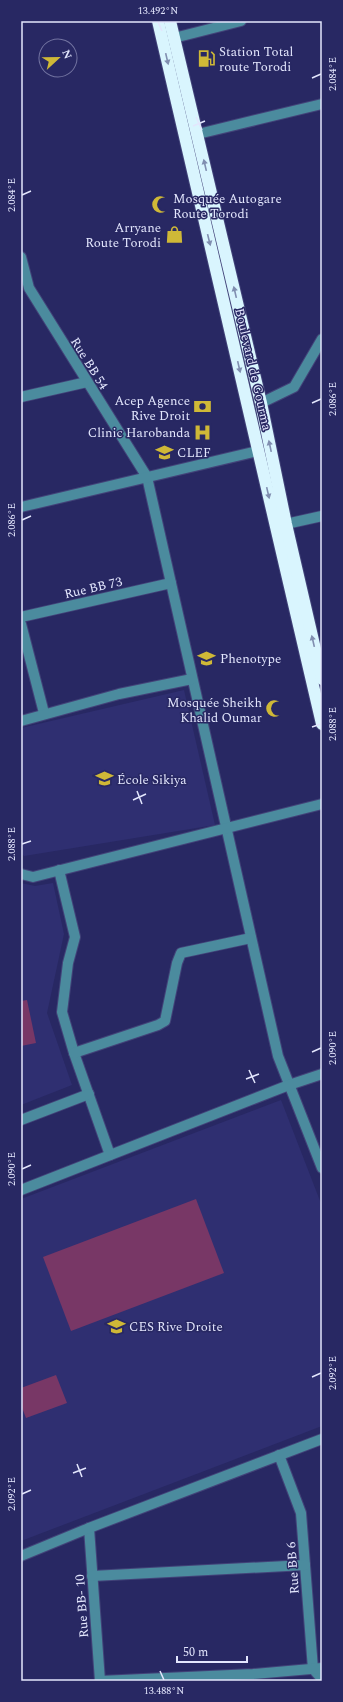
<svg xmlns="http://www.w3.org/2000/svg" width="343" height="1702" viewBox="0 0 343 1702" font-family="Spectral,serif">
  <rect width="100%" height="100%" fill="#282863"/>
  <g fill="#2f2f71">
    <polygon points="184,690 215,825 24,856 21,853 21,728"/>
    <polygon points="21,883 35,886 53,883 64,934 47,1013 72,1085 21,1105"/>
    <polygon points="281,1100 322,1206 322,1426 21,1541 21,1199"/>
  </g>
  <g fill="#783766">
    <polygon points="27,1000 36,1043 21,1046 21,1001"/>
    <polygon points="196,1199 224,1273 71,1331 43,1257"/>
    <polygon points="56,1375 67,1403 26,1418 21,1405 21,1388"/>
  </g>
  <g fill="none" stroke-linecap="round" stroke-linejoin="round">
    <defs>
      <g id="minor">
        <polyline points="174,38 241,21"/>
        <polyline points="198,134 322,104"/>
        <polyline points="21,257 29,288 147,477 278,1056 322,1168"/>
        <polyline points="21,397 87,382"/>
        <polyline points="261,403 294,387 322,339"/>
        <polyline points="21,507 258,451"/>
        <polyline points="286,524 322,516"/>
        <polyline points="21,617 171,583"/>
        <polyline points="21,624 44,713"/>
        <polyline points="21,721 119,694 192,679"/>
        <polyline points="59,870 75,937 68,963 62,1012 74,1053 110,1155"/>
        <polyline points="21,874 33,877 322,804"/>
        <polyline points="74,1053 158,1025 165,1021 177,963 181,953 251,938"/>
        <polyline points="21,1120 89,1094"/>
        <polyline points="21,1190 289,1085 322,1074"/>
        <polyline points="279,1455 301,1513 313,1669 322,1679"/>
        <polyline points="89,1528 100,1681"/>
        <polyline points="21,1556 89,1528 322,1439"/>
        <polyline points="92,1576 305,1565"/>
        <polyline points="100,1681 253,1674 322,1668"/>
      </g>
      <g id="highway">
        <polyline points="158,21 322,724"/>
        <polyline points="170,21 261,403 286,524 322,679"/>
      </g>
    </defs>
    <use href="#minor" stroke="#424379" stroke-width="12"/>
    <use href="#highway" stroke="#424379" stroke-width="14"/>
    <use href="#minor" stroke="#4b8b9e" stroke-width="10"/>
    <use href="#highway" stroke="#d9f5fe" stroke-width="12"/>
  </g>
  <defs><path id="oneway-solid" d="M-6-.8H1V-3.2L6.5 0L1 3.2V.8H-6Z"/></defs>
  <g fill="#808eb0">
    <use href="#oneway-solid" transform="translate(167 59) rotate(77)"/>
    <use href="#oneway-solid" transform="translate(205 165) rotate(-103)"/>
    <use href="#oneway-solid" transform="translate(209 240) rotate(76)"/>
    <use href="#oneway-solid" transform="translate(235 292) rotate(-103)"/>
    <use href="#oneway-solid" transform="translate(239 367) rotate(77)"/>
    <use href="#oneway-solid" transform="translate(270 446) rotate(-102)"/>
    <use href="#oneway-solid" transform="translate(268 493) rotate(77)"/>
    <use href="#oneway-solid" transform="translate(313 641) rotate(-103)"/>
  </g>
  <path fill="none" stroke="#e3e6fd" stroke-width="1.5" d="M158 22 162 31M312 78 321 74M196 117 202 130M193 126 205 121M22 195 31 191M312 403 321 399M22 520 31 516M312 727 321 724M137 791 142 804M133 800 146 794M22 844 31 841M312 1052 321 1048M249 1070 255 1083M246 1079 259 1074M22 1169 31 1165M312 1377 321 1373M77 1464 82 1477M73 1473 86 1468M22 1494 31 1490M160 1671 164 1680"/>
  <defs>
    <symbol id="fuel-bare" viewBox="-9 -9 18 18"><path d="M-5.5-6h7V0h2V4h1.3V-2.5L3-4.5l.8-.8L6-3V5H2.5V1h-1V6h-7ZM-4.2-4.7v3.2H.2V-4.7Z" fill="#cfb837" stroke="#282863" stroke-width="2.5" paint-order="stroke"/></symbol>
    <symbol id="mosque-bare" viewBox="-9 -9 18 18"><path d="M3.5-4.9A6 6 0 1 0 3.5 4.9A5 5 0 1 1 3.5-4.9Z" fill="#cfb837" stroke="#282863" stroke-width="2.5" paint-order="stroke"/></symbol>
    <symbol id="shop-bare" viewBox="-9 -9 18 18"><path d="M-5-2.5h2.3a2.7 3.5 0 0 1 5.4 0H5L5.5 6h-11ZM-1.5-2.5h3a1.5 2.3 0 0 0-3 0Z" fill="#cfb837" stroke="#282863" stroke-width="2.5" paint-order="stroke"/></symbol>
    <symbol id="bank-bare" viewBox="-9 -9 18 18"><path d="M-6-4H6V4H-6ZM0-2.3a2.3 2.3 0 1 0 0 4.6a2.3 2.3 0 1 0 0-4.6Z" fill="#cfb837" stroke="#282863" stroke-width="2.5" paint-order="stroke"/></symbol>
    <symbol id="hospital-bare" viewBox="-9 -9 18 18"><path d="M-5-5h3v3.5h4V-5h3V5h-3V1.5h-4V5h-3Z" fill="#cfb837" stroke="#282863" stroke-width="2.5" paint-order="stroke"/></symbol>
    <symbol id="university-bare" viewBox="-9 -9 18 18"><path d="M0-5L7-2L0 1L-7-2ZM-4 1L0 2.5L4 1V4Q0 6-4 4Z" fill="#cfb837" stroke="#282863" stroke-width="2.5" paint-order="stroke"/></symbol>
    <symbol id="school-bare" viewBox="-9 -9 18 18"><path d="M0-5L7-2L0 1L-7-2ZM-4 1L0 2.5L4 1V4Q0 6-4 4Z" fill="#cfb837" stroke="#282863" stroke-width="2.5" paint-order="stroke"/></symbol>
  </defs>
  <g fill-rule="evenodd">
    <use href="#fuel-bare" x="194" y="46" width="25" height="25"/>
    <use href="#mosque-bare" x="148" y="192" width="25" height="25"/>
    <use href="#shop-bare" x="162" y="222" width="25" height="25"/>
    <use href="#bank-bare" x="190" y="394" width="25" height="25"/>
    <use href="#hospital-bare" x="190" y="420" width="25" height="25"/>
    <use href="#university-bare" x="152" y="440" width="25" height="25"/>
    <use href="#university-bare" x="194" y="646" width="25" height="25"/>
    <use href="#mosque-bare" x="262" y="696" width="25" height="25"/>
    <use href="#school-bare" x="92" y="766" width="25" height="25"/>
    <use href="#school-bare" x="104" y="1314" width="25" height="25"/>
  </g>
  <g text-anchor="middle" stroke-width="3" stroke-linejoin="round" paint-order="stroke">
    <g font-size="13" fill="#e3e6fd" stroke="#282863" text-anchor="start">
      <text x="219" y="56">Station Total<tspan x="219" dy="15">route Torodi</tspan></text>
      <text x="173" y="203">Mosquée Autogare<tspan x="173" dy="15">Route Torodi</tspan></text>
      <text x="161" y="232" text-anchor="end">Arryane<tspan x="161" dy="15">Route Torodi</tspan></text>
      <text x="190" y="405" text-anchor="end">Acep Agence<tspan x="190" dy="15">Rive Droit</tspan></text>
      <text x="190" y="437" text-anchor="end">Clinic Harobanda</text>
      <text x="177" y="457">CLEF</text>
      <text x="220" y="663">Phenotype</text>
      <text x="262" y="707" text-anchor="end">Mosquée Sheikh<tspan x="262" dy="15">Khalid Oumar</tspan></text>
      <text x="117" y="784">École Sikiya</text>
      <text x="129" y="1331">CES Rive Droite</text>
    </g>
    <g font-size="13" fill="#e3e6fd" stroke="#282863">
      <text transform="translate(90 363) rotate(58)" y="5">Rue BB 54</text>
      <text transform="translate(254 369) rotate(77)" y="5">Boulevard de Gourma</text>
      <text transform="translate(93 587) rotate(-13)" y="5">Rue BB 73</text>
      <text transform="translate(292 1568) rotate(-94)" y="5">Rue BB 6</text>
      <text transform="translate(81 1606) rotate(-94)" y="5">Rue BB- 10</text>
    </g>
  </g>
  <rect width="343" height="1702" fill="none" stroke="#282863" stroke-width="44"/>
  <g transform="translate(58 58) rotate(68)"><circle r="19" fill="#282863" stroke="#7374a1"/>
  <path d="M0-3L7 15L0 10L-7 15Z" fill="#cfb837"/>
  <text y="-6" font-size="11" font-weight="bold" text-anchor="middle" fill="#e3e6fd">N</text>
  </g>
  <path d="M177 1656v6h70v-6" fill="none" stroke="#e3e6fd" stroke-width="2"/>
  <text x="183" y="1656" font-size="12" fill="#e3e6fd" stroke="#282863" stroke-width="3" paint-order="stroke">50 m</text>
  <rect x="22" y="22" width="299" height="1658" fill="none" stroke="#e3e6fd" stroke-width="1.5"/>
  <g font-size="10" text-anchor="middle" fill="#e3e6fd">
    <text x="158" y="14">13.492°N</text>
    <text transform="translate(332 74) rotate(-90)" y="4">2.084°E</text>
    <text transform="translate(11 195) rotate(-90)" y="4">2.084°E</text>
    <text transform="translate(332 399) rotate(-90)" y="4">2.086°E</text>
    <text transform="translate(11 520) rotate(-90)" y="4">2.086°E</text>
    <text transform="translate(332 724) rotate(-90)" y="4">2.088°E</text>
    <text transform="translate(11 844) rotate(-90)" y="4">2.088°E</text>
    <text transform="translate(332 1048) rotate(-90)" y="4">2.090°E</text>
    <text transform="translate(11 1169) rotate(-90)" y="4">2.090°E</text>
    <text transform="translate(332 1373) rotate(-90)" y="4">2.092°E</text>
    <text transform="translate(11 1494) rotate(-90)" y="4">2.092°E</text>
    <text x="164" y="1694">13.488°N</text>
  </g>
</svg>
